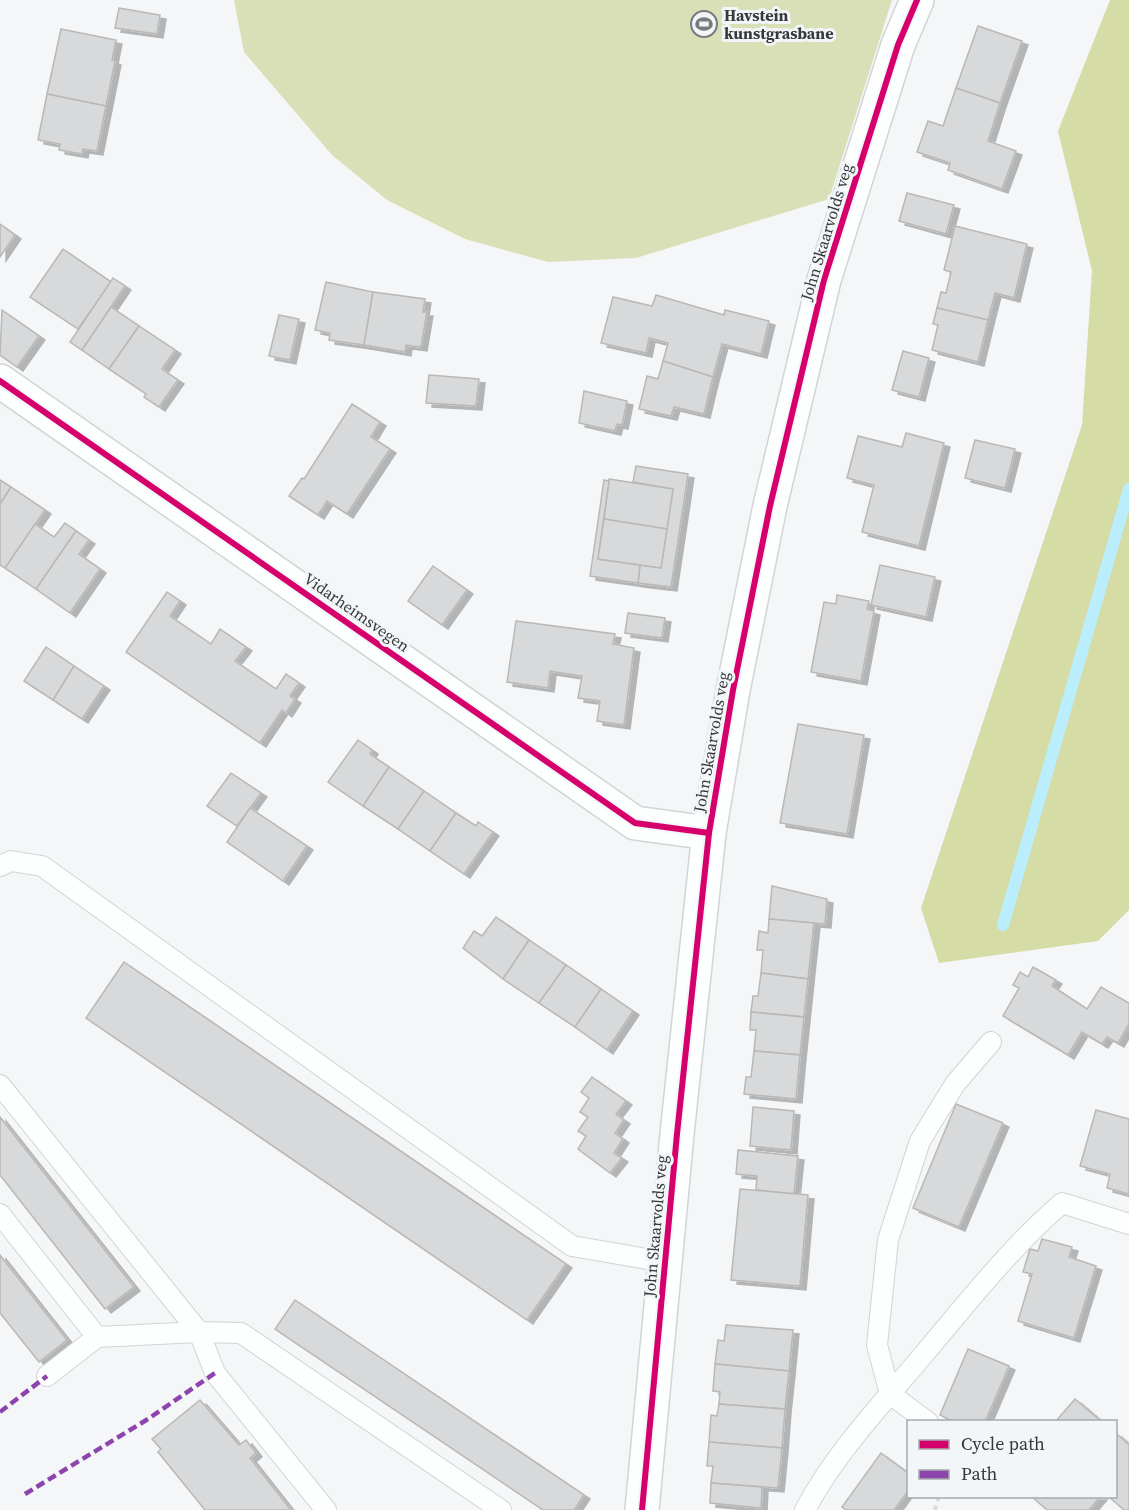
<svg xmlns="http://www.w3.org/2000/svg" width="1129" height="1510" viewBox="0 0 1129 1510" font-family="'Source Serif 4',serif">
  <defs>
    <filter id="shadow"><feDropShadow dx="6" dy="4" stdDeviation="0" flood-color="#0004"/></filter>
  </defs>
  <rect width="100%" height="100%" fill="#f4f6f8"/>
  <polygon fill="#d9e0b7" points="234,0 892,0 829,199 636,258 548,262 465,239 387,200 332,155 244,52"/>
  <polygon fill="#d5dca6" points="1110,0 1129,0 1129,910 1098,941 939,963 921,908 1082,425 1092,271 1058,131"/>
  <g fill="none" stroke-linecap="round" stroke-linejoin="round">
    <polyline stroke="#bbeefc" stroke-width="12" points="1003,925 1129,489"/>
  </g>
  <g fill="#d8d9da" stroke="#b8b8b8" stroke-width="1.5" filter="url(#shadow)">
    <polygon points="119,8 160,15 157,34 115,28"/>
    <polygon points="978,26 1022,41 1000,103 956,88"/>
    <polygon points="61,29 116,40 112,60 115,61 106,106 47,94"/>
    <polygon points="956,88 1000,103 988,141 1016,151 1002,189 948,170 950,163 917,152 928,121 943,126"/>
    <polygon points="47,94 106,106 97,151 83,149 82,154 59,150 60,144 38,140"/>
    <polygon points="907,193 954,205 946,234 899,221"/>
    <polygon points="0,224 15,235 0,257"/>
    <polygon points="955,226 1027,244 1014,298 995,293 988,320 937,308 941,292 946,293 951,272 944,270"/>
    <polygon points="63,249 111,282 78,329 30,297"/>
    <polygon points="113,278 125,286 82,350 70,342"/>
    <polygon points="326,282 373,292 364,345 329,340 330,333 315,330"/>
    <polygon points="373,292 425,299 423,312 427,312 421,347 406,345 405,352 364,345"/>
    <polygon points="656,295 724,315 725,310 769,321 761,354 722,344 713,377 663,361 668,343 649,338 646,353 601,343 613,297 652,306"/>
    <polygon points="111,307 139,326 109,369 82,350"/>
    <polygon points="937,308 988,320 978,362 932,350 938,325 933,324"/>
    <polygon points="2,310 39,336 17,367 0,355"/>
    <polygon points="279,315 299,319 290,360 269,356"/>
    <polygon points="139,326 175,350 162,369 178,380 159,407 144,397 146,394 109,369"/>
    <polygon points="903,351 929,358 919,397 892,390"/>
    <polygon points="663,361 713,377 704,414 674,407 671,416 639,409 647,376 658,379"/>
    <polygon points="429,375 479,379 476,406 426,403"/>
    <polygon points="584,391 627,401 622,425 617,424 615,431 579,423"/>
    <polygon points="352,404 380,422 371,437 390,449 347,514 327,501 318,515 289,496 302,478 304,479"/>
    <polygon points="906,433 944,443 919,546 862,532 874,485 847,478 858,436 902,447"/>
    <polygon points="975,440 1015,449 1005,488 965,478"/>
    <polygon points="636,466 688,474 671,587 638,583 640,565 661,568 673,489 633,482"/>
    <polygon points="609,479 673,489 667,529 604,519"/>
    <polygon points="0,480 11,487 0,504"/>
    <polygon points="604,480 609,481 598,559 640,565 638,583 590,576"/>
    <polygon points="11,487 45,510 5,568 0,565 0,504"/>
    <polygon points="604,519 667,529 661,568 598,559"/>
    <polygon points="65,523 76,531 36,589 5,568 35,524 54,537"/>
    <polygon points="76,531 89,540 79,554 100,569 70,613 36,589"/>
    <polygon points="880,565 935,577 926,617 871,605"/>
    <polygon points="433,566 467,590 442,625 408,601"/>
    <polygon points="167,592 180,601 170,616 211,644 220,629 246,647 235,661 276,689 286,674 299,683 290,696 295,699 286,713 282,710 260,743 126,652"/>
    <polygon points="837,595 869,601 867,609 874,611 861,681 811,672 824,602 836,604"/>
    <polygon points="628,613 665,618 662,638 625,633"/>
    <polygon points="516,621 615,634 613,644 634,648 624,725 597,721 600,701 578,698 582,676 550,671 548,688 507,682"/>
    <polygon points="46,647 74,666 53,700 24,681"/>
    <polygon points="74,666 104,686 82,719 53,700"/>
    <polygon points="798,724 864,735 847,834 780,823"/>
    <polygon points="358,740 372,750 370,754 389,767 363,806 328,782"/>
    <polygon points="389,767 424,791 398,829 363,806"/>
    <polygon points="231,773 261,793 237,826 207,806"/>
    <polygon points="424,791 456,813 430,851 398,829"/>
    <polygon points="250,808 307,846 283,881 227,842"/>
    <polygon points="456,813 476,826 478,822 493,832 464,874 430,851"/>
    <polygon points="772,886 827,899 825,924 769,919"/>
    <polygon points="496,917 529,940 503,979 463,948 474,931 482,936"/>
    <polygon points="769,919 814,923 808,979 761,973 763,950 757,950 759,931 768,933"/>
    <polygon points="529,940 566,965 539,1003 503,979"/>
    <polygon points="124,962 566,1264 527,1320 86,1018"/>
    <polygon points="566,965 601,989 575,1027 539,1003"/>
    <polygon points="1033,967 1056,980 1052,986 1087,1009 1101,987 1129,1003 1129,1024 1118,1043 1107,1037 1102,1044 1082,1032 1068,1055 1003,1016 1019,988 1013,985 1020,972 1028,977"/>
    <polygon points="761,973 808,979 804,1017 751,1012 753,996 758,996"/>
    <polygon points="601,989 633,1011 607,1050 575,1027"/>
    <polygon points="751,1012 804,1017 800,1055 754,1051 756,1030 750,1030"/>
    <polygon points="754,1051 800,1055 796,1099 744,1094 746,1077 751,1077"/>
    <polygon points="592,1077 626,1101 616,1114 624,1120 615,1133 623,1139 614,1153 622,1158 610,1173 578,1149 586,1136 578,1131 588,1117 580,1112 589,1098 581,1092"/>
    <polygon points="956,1104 1003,1123 959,1227 913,1208"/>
    <polygon points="753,1107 794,1111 791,1150 750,1146"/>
    <polygon points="1096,1110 1129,1119 1129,1194 1107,1188 1110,1174 1080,1166"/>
    <polygon points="0,1117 134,1287 105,1309 0,1175"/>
    <polygon points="738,1150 798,1156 794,1194 756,1190 757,1176 736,1174"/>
    <polygon points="740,1189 808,1195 800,1286 731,1280"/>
    <polygon points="1042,1239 1072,1247 1069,1257 1096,1266 1074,1338 1018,1321 1032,1274 1023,1272 1030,1249 1038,1251"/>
    <polygon points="0,1255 67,1340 39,1362 0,1313"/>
    <polygon points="295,1300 584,1495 574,1510 543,1510 275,1329"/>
    <polygon points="726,1325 793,1330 789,1371 715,1364 718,1340 724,1341"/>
    <polygon points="968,1349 1009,1366 985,1422 954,1422 940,1415"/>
    <polygon points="715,1364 789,1371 785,1409 719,1404 720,1392 713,1391"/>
    <polygon points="1075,1399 1102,1422 1055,1422"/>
    <polygon points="200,1400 239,1445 246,1440 256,1453 250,1458 291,1510 205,1510 158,1452 161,1449 152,1439"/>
    <polygon points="719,1404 785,1409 782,1448 709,1442 711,1415 717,1416"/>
    <polygon points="1116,1433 1129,1445 1129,1510 1124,1510 1108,1496 1116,1496"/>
    <polygon points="709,1442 782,1448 778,1488 711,1483 713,1466 707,1466"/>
    <polygon points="881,1453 908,1473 908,1491 894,1510 846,1510 842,1507"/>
    <polygon points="711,1483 762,1487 761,1508 710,1503"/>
    <polygon points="1031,1496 1101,1496 1089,1510 1047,1510"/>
  </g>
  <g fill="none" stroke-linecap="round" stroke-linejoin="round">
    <defs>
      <g id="lane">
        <polyline points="0,866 11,861 42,866 572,1246 665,1262"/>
        <polyline points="0,1085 199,1332 215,1373 326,1510"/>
        <polyline points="0,1214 97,1337 199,1332 241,1333 501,1510"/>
        <polyline points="47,1376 97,1337"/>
        <polyline points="928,1422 890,1394 877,1345 888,1240 920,1141 955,1084 991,1042"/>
        <path d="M805 1510C835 1453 882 1404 924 1354 968 1302 1010 1248 1062 1203L1129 1224"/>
      </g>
      <g id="street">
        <polyline points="0,381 635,823 709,833"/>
        <polyline points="642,1510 677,1134 709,833 733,690 770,506 824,280 898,45 917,0"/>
      </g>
    </defs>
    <use href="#lane" stroke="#d2d4d5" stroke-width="22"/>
    <use href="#street" stroke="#d2d4d5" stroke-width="36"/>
    <polyline stroke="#dadadb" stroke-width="4" stroke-dasharray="4.5 4.5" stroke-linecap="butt" points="935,1510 939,1496"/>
    <use href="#lane" stroke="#fdfefe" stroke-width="20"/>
    <use href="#street" stroke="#fdfefe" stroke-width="33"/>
    <g stroke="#8e44ad" stroke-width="4.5" stroke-dasharray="9 4.5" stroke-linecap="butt">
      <polyline points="0,1412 47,1376"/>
      <polyline points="25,1494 148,1419 215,1373"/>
    </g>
    <defs>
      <g id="cycleway">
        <polyline points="0,381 635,823 709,833"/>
        <polyline points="642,1510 677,1134 709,833 733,690 770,506 824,280 898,45 917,0"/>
      </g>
    </defs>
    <use href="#cycleway" stroke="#f3f6f9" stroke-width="10"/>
    <use href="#cycleway" stroke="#d6006c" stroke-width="6"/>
  </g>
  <defs>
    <symbol id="stadium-ring" viewBox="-11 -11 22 22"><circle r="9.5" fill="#f3f6f9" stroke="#787a7c" stroke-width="1.5"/><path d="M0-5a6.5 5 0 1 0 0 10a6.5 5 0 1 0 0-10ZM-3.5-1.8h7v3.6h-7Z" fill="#787a7c"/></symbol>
  </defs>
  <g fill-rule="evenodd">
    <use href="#stadium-ring" x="689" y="9" width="30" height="30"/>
  </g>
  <g text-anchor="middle" stroke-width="6" stroke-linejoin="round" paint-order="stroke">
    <g font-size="16" font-weight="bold" fill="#363839" stroke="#f3f6f9" text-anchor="start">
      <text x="724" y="21">Havstein<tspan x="724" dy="18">kunstgrasbane</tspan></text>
    </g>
    <g font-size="16" fill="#363839" stroke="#f3f6f9">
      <text transform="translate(826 232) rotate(-73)" y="6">John Skaarvolds veg</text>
      <text transform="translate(357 612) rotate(35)" y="6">Vidarheimsvegen</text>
      <text transform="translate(711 742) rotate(-80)" y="6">John Skaarvolds veg</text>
      <text transform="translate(655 1226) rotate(-85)" y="6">John Skaarvolds veg</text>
    </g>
  </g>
  <rect x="907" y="1420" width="210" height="78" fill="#f3f6f9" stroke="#a7aaac" stroke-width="1.5"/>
  <rect x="919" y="1440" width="30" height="9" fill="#d6006c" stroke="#a7aaac" stroke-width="1.5"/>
  <text x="961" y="1450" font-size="18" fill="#363839">Cycle path</text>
  <rect x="919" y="1470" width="30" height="9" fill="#8e44ad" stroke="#a7aaac" stroke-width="1.5"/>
  <text x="961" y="1480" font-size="18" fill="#363839">Path</text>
</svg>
